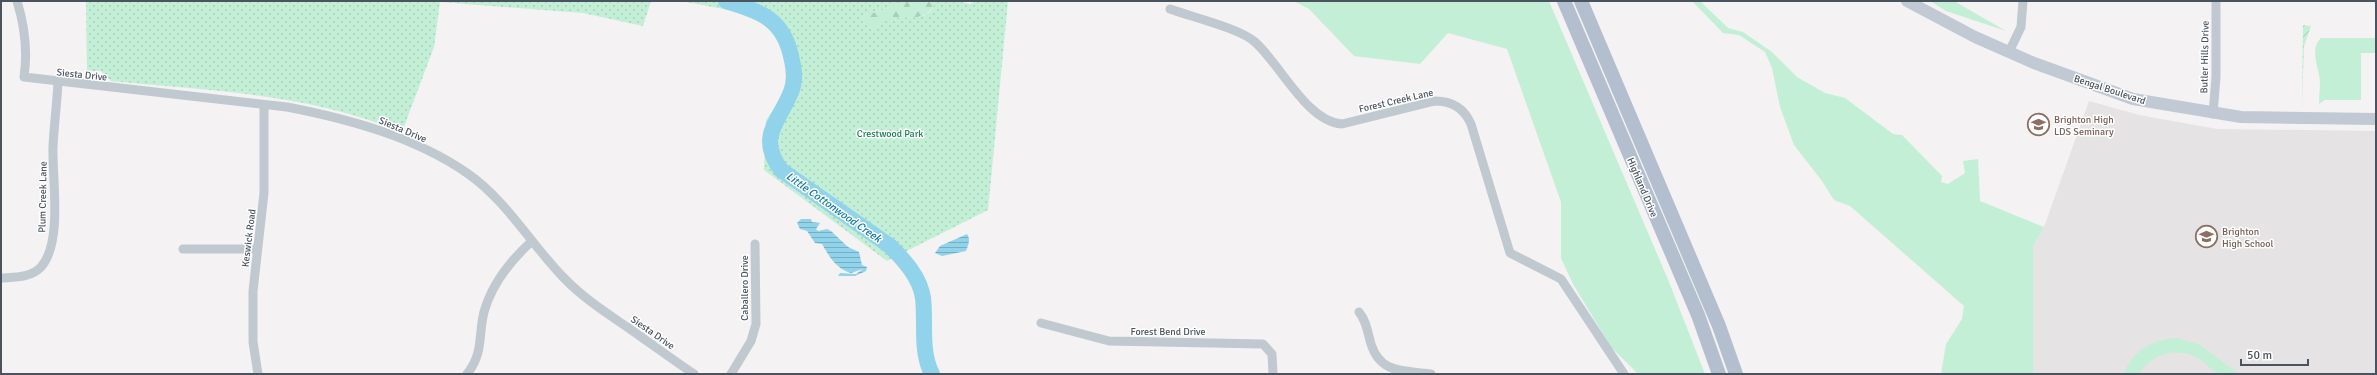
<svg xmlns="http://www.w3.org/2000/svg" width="2377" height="375" viewBox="0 0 2377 375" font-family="Signika,sans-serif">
  <defs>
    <pattern id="forest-firs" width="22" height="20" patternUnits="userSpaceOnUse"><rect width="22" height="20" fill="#c3efd6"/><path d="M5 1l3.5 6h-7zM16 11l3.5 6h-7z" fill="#a9cfba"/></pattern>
    <pattern id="park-dots" width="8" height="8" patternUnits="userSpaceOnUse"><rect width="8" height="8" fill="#c3efd6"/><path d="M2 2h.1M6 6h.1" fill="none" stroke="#a9cfba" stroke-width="1.8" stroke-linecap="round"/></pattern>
    <pattern id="garden-furrows" width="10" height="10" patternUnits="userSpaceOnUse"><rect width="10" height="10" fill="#c3efd6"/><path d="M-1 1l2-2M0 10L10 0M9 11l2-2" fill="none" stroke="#a9cfba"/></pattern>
    <pattern id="water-rules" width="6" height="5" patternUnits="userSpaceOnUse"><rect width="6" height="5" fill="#91d3eb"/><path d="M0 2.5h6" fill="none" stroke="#78aec2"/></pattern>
  </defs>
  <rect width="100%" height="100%" fill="#f4f2f2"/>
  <polygon fill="#e5e3e4" points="2089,101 2139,115 2217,129 2376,131 2376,374 2033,374 2033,246 2044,227"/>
  <g fill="#c3efd6">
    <polygon points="1294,1 1549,1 1669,282 1705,374 1638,374 1611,347 1573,284 1561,258 1561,202 1507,49 1448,33 1420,64 1354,56 1309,9"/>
    <polygon points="1692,1 1700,1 1728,28 1743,32 1772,52 1797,77 1825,93 1845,98 1893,134 1902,135 1942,176 1941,182 1948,184 1965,173 1963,161 1978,159 1980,201 2044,227 2033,246 2033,374 1941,374 1946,344 1962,319 1964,306 1850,206 1834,200 1822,181 1794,145 1780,107 1772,68 1765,52 1739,35 1723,33"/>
    <polygon points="1930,1 1954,1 2006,31 1946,11"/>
    <path d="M2321 38H2376V53H2361V100H2325L2319 104C2319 96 2320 89 2320 81 2319 68 2309 49 2321 38Z"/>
    <path d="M2176 338 2200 345 2239 374C2234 374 2227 375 2221 374 2214 373 2207 364 2201 360 2180 346 2152 352 2139 374H2124C2132 351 2153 339 2176 338Z"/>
  </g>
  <path fill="url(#forest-firs)" d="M902 1H936C928 24 908 15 889 19 884 21 878 27 873 30L864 23 862 16 889 8Z"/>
  <g fill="url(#park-dots)">
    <path d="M86 1H651L643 26 583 13 440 2 434 47 402 132C307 93 212 91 111 81L101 71H87Z"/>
    <path d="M681 1H902L889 8 862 16 864 23 873 30C878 27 883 21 888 19 905 14 931 25 935 1H958L970 4 976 1H1008L988 210 887 261 764 170 766 120 781 100 792 81 775 26 739 12Z"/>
  </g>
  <polygon fill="url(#garden-furrows)" points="2303,25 2311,26 2304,46 2302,104"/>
  <g fill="url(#water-rules)">
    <path d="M801 219H811L812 222 820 223 816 229 818 231 827 229 831 231 848 247 859 252 862 265 867 267 866 271 855 276H838L840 273 856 274 863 269 851 273C836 269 829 256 822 244L815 243 807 231 800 229 797 223Z"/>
    <path d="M967 234C971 240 968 245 966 251L942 256 935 253 940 246Z"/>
  </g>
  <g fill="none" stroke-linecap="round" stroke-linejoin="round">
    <path stroke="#91d3eb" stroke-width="16" d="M726 1C760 11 783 19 791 56 794 68 796 80 791 92 778 124 757 136 781 170L890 246C904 260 920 277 923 298 926 323 920 351 932 374"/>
    <g stroke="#c0c8d0" stroke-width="9">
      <path d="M17 1C25 27 28 50 24 77L287 107C349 119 415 137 467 173 506 200 531 244 563 277 582 297 605 312 627 327 650 343 672 359 694 374"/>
      <path d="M1170 9C1192 17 1239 28 1255 42 1280 64 1307 122 1342 124L1435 101C1452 101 1464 108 1471 124L1510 253 1561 279 1624 374"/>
      <polyline points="2009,52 2021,27 2023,1"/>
      <polyline points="2213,114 2216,77 2216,1"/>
      <polyline points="183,249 256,249"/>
      <path d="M1 278C14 277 31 278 41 267 63 242 52 179 53 147 54 125 57 104 58 82"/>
      <path d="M1359 312C1367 322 1367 331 1371 344 1381 375 1405 370 1431 374"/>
      <polyline points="1041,323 1109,341 1263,344 1272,354 1273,374"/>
      <polyline points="258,374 253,342 253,291 264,193 264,105"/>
      <path d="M467 374C484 353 478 335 484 312 492 283 510 261 532 241"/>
      <polyline points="731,374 751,341 756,324 755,244"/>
    </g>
    <polyline stroke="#c0c9d4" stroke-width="12" points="1907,1 1975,37 2034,63 2133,99 2241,117 2376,119"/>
    <g stroke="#b3bfcf" stroke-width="14">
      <polyline points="1564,1 1698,315 1719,374"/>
      <polyline points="1581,1 1719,326 1736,374"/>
    </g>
  </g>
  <defs>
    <symbol id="school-ring" viewBox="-11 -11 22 22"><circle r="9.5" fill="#fff" stroke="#8d6e63" stroke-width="1.5"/><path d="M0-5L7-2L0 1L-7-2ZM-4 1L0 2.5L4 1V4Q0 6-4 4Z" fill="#8d6e63"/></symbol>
  </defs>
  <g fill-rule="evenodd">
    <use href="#school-ring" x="2026" y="112" width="25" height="25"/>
    <use href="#school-ring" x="2194" y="224" width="25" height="25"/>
  </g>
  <g text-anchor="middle" stroke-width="3" stroke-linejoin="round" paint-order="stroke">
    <g font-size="10" fill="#4a545f" stroke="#fff">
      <text transform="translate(2204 57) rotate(-89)" y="4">Butler Hills Drive</text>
      <text transform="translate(82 74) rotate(6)" y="4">Siesta Drive</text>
      <text transform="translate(2110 89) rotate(18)" y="4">Bengal Boulevard</text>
      <text transform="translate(1396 100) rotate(-13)" y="4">Forest Creek Lane</text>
      <text transform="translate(403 129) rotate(23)" y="4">Siesta Drive</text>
      <text transform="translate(1643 187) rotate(67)" y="4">Highland Drive</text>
      <text transform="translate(42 197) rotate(-89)" y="4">Plum Creek Lane</text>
      <text transform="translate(248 238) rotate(-83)" y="4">Keswick Road</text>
      <text transform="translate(744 288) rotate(-90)" y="4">Caballero Drive</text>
      <text x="1168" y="335">Forest Bend Drive</text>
      <text transform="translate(653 332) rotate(35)" y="4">Siesta Drive</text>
    </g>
    <g font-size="10" fill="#785e54" stroke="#fff" text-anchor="start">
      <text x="2054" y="123">Brighton High<tspan x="2054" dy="12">LDS Seminary</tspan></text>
      <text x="2222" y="235">Brighton<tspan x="2222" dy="12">High School</tspan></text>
    </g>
    <g font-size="10" fill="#1a8053" stroke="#fff">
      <text x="890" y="137">Crestwood Park</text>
    </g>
    <g font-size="11" font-style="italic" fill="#107ca3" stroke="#fff">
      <text transform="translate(834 207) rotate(35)" y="4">Little Cottonwood Creek</text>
    </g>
  </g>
  <rect width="2377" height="375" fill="none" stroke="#4a545f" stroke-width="4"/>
  <path d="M2241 359v6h67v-6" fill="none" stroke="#4a545f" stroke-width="2"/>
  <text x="2247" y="359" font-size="12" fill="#4a545f" stroke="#ffffff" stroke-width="3" paint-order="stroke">50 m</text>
</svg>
